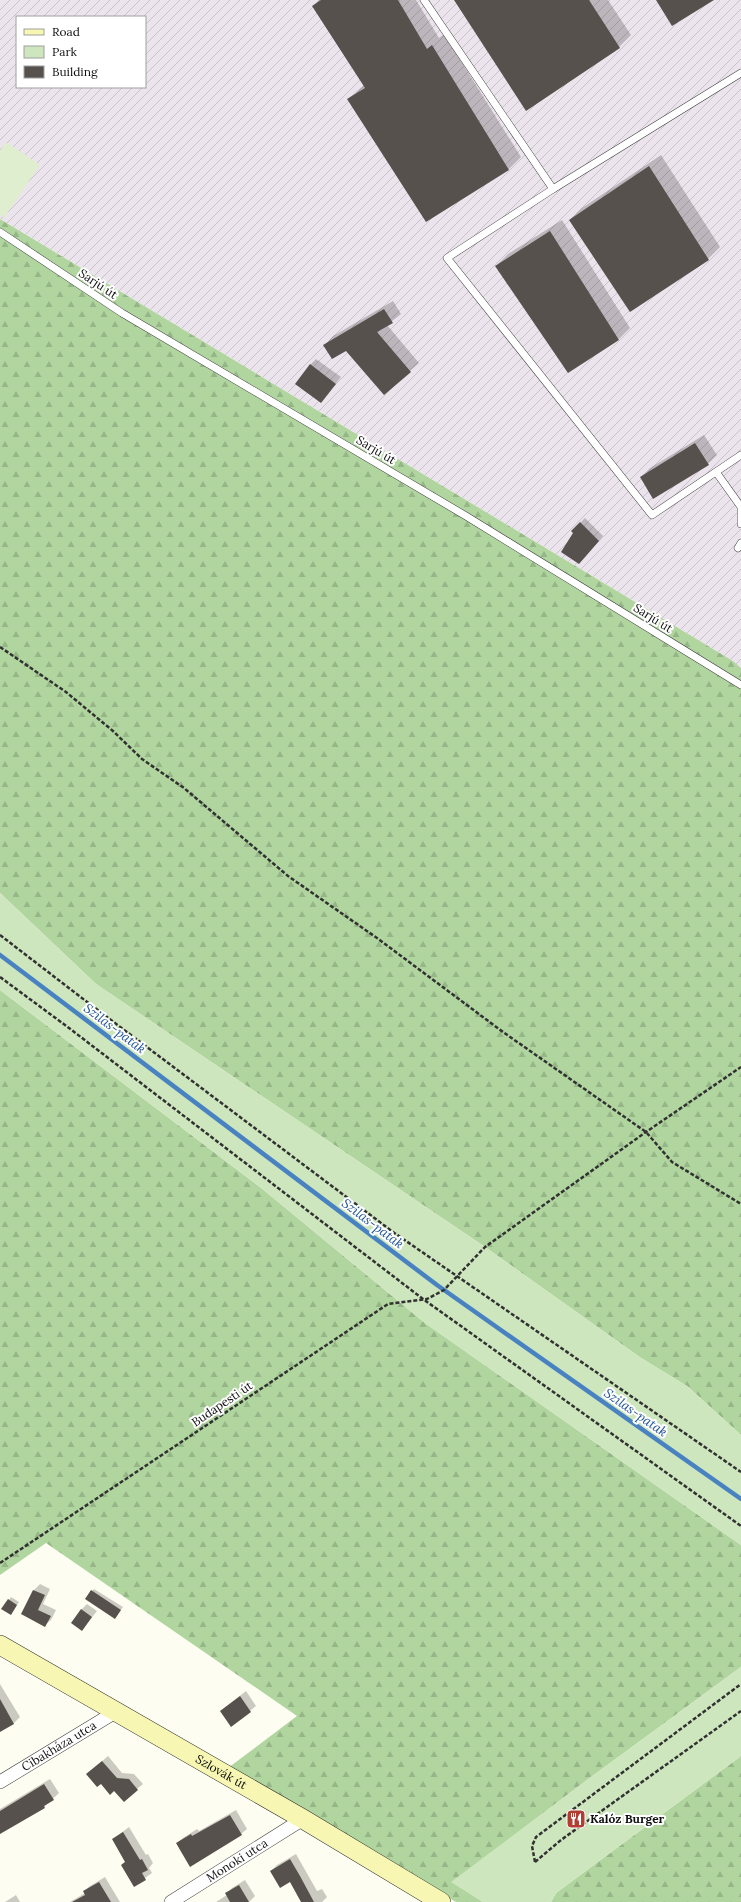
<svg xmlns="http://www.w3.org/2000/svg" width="741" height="1902" viewBox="0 0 741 1902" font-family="Lora,serif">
  <defs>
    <pattern id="industrial-furrows" width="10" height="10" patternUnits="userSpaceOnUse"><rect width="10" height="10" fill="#ece4ec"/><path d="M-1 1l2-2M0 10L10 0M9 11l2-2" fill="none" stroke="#c9c2c9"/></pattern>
    <pattern id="forest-firs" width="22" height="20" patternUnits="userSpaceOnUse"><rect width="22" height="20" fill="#b0d59f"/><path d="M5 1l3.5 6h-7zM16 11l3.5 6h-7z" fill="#96b688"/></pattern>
  </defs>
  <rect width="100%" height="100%" fill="#fefdf2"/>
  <path fill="url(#industrial-furrows)" fill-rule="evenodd" d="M0 0H741V668L733 661 0 219ZM17 17H145V87H17Z"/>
  <g fill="url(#forest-firs)">
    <polygon points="0,219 733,661 741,668 741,1435 687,1386 641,1358 485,1247 96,984 0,893"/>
    <polygon points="0,990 260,1187 425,1323 741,1545 741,1667 587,1780 452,1882 483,1902 456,1902 228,1768 297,1716 46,1543 0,1575"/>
    <polygon points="741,1756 741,1902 551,1902 556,1893"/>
  </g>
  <g fill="#cee6be">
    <polygon points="0,893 96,984 485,1247 641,1358 687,1386 741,1435 741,1545 425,1323 260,1187 0,990"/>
    <polygon points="741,1667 741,1756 556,1893 551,1902 483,1902 451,1882 587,1780"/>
  </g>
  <polygon fill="#dfeecf" points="6,142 40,165 4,218 0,215 0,151"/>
  <g fill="#0003">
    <polygon points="319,0 416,0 439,38 444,34 521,157 509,169 426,220 348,99 364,85 313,6"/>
    <polygon points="455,0 608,0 631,35 619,47"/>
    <polygon points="661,155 720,247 708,259 570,220 582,208"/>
    <polygon points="562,220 630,328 619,339 496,266 508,254"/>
    <polygon points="393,301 401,314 387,325 419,363 410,371 347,349 325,345 333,336"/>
    <polygon points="316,359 341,377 321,402 310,365"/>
    <polygon points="704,435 717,455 708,464 641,477 650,468"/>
    <polygon points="585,518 603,536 584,558 572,531"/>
    <polygon points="40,1584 50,1589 43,1604 56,1610 51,1620 45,1625 22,1614 34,1590"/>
    <polygon points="94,1589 123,1607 117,1615 92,1591"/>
    <polygon points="11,1597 19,1602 13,1611 3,1609"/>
    <polygon points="87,1604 97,1611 82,1630 81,1610"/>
    <polygon points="0,1684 20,1717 14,1723 0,1731"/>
    <polygon points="246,1691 256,1706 231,1726 221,1711"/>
    <polygon points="108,1756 122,1773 134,1774 143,1784 137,1789 115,1790 93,1769"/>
    <polygon points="50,1779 59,1793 44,1807 0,1832 0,1809"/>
    <polygon points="236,1810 247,1829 241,1834 177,1843 183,1838 197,1829 199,1831"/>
    <polygon points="129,1827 146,1855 148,1854 153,1863 149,1868 152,1873 134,1886 122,1865 126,1861 113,1839"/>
    <polygon points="296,1854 317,1891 322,1889 327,1897 322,1902 302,1902 290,1881 271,1871 277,1865"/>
    <polygon points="105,1877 120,1902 70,1902 85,1893 84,1891 90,1886"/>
    <polygon points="245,1880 255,1896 249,1902 216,1902 227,1895 227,1894 232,1888"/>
    <polygon points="16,1895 20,1902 5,1902"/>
  </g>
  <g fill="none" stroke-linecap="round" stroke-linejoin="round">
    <polyline stroke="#4982c1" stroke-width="4.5" points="0,955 437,1285 741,1499"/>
  </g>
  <g fill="#56514c">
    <polygon points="321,0 398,0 427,49 432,45 509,170 426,222 347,99 365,88 312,6"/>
    <polygon points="454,0 589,0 620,48 526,111"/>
    <polygon points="656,0 714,0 672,26"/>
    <polygon points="649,166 709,260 630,312 569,220"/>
    <polygon points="550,231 619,340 568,373 495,266"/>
    <polygon points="384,309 393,323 377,332 411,372 384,395 346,351 332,359 323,345"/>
    <polygon points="310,364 336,384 321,403 295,384"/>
    <polygon points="695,443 709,465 653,499 640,477"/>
    <polygon points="580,522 599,541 579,564 561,552 573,533 571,531"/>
    <polygon points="33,1590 45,1595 38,1610 51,1616 45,1627 21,1614"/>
    <polygon points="91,1590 121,1610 115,1619 85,1599"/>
    <polygon points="8,1599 17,1605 11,1615 1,1609"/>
    <polygon points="81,1609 92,1617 82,1631 71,1623"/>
    <polygon points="240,1696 251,1712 231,1727 220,1711"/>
    <polygon points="0,1699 14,1724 0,1732"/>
    <polygon points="102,1761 117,1778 129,1779 138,1790 124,1802 114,1791 110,1795 101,1784 97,1787 86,1774"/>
    <polygon points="44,1784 54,1800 44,1806 45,1808 0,1834 0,1811"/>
    <polygon points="230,1815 242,1835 190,1867 176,1843 191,1834 192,1836"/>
    <polygon points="123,1832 140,1860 142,1859 148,1870 142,1873 146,1880 134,1887 121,1865 125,1862 112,1839"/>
    <polygon points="290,1859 300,1876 314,1902 301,1902 290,1882 280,1888 270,1871"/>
    <polygon points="99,1882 111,1902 72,1902 85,1895 83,1891"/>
    <polygon points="239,1885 249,1902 230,1902 225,1893"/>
  </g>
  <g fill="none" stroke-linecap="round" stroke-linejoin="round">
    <defs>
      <g id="lane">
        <polyline points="424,0 553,189 447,258 652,515 741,455"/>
        <polyline points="553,189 741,73"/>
        <polyline points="0,232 122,313 466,516 741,685"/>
        <polyline points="716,472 741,507 741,524"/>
        <polyline points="738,548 741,543"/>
      </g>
      <g id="street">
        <path id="s1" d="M0 1782 117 1711"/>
        <path id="s2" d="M171 1902 303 1819"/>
      </g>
      <g id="secondary">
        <path id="s3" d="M0 1645 303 1819 441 1902"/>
      </g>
    </defs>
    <use href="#lane" stroke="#424242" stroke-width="8"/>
    <use href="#street" stroke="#424242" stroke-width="14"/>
    <use href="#secondary" stroke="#313131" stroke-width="20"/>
    <g stroke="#313131" stroke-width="2.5" stroke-dasharray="4 2" stroke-linecap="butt">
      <polyline points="0,647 66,692 113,731 142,759 184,788 288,876 377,938 503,1032 646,1132 672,1162 741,1204"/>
      <polyline points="0,935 91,1005 393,1232 741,1472"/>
      <polyline points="0,977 69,1028 423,1299 741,1526"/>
      <polyline points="0,1563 388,1304 427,1299 444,1290 485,1247 646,1132 741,1067"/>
      <polyline points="535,1862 532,1846 536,1837 741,1684"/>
      <polyline points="535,1862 561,1840 741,1711"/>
    </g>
    <use href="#lane" stroke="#fff" stroke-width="7"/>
    <use href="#street" stroke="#fff" stroke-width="13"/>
    <use href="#secondary" stroke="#f7f7b3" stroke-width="19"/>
  </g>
  <defs>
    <symbol id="restaurant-square" viewBox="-11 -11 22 22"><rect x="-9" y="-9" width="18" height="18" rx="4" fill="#b23d33" stroke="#fff"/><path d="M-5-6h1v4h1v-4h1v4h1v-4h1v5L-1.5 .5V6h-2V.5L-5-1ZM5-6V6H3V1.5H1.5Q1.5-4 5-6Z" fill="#fff"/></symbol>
  </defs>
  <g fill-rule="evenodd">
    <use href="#restaurant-square" x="565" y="1808" width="22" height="22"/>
  </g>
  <g text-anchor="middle" stroke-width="4" stroke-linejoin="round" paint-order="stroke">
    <g font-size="12" fill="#0f0f0f" stroke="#fff">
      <text transform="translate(98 284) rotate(34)" y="4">Sarjú út</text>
      <text transform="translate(376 450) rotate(31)" y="4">Sarjú út</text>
      <text transform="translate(653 618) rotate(32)" y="4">Sarjú út</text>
      <text transform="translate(222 1404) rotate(-34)" y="4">Budapesti út</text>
      <text dy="4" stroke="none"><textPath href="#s1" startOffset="69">Cibakháza utca</textPath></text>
      <text dy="4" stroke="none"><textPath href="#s3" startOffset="255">Szlovák út</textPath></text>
      <text dy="4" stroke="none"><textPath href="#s2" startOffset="78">Monoki utca</textPath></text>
    </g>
    <g font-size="12" font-weight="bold" fill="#0f0f0f" stroke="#fff" text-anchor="start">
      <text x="590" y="1823">Kalóz Burger</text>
    </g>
    <g font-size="13" font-style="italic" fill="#235595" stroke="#fff">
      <text transform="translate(115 1028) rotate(37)" y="5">Szilas-patak</text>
      <text transform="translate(373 1223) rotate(37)" y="5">Szilas-patak</text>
      <text transform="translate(636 1412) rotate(35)" y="5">Szilas-patak</text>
    </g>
  </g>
  <rect x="16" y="16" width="130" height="72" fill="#ffffff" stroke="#9f9f9f"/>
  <rect x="24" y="29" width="20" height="6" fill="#f7f7b3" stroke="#9f9f9f"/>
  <text x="52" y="36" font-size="12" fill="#0f0f0f">Road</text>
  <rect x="24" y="46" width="20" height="12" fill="#cee6be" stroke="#9f9f9f"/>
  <text x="52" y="56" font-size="12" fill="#0f0f0f">Park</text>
  <rect x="24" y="66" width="20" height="12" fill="#56514c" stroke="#9f9f9f"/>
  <text x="52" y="76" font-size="12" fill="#0f0f0f">Building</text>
</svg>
